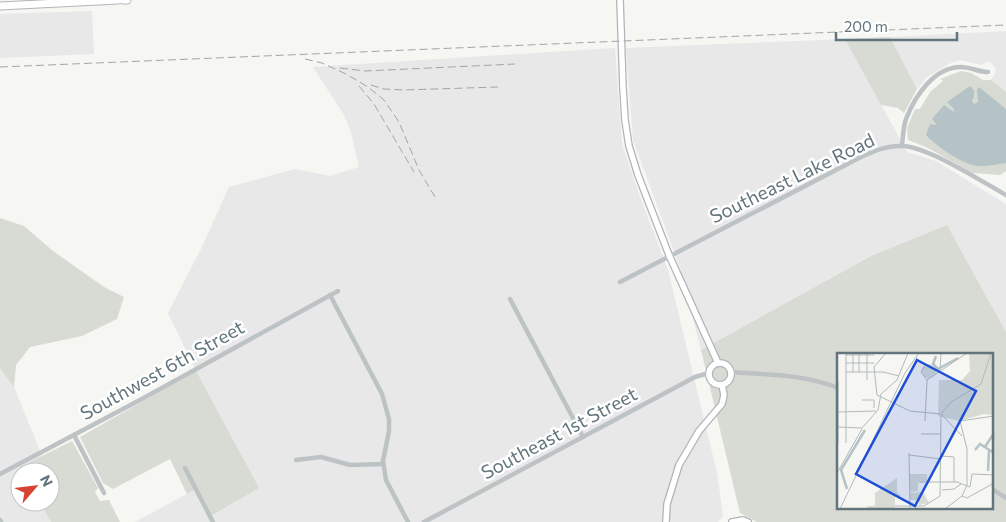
<svg xmlns="http://www.w3.org/2000/svg" width="1006" height="522" viewBox="0 0 1006 522" font-family="Commissioner,sans-serif">
  <rect width="100%" height="100%" fill="#f6f6f3"/>
  <g fill="#e7e8e7">
    <polygon points="92,11 94,54 0,58 0,14"/>
    <polygon points="1006,31 1006,92 991,80 996,72 995,67 989,61 981,65 960,60 951,63 927,77 917,89 890,37"/>
    <polygon points="845,39 907,152 936,161 1006,204 1006,332 947,225 871,256 701,350 680,268 633,140 626,48"/>
    <polygon points="615,48 622,144 639,194 668,270 717,473 723,516 718,522 135,522 198,488 212,515 196,371 168,313 202,247 229,187 295,169 330,176 359,167 351,132 344,115 313,67"/>
    <polygon points="0,368 14,387 42,456 20,467 23,472 20,472 20,502 40,502 51,522 0,522"/>
  </g>
  <g fill="#d7dbd3" fill-rule="evenodd">
    <polygon points="890,37 917,89 904,113 898,108 881,105 845,39"/>
    <polygon points="961,71 971,73 983,80 991,80 1006,92 1006,171 1000,175 973,173 926,147 908,140 907,128 915,109 920,109 930,92 943,81 940,79"/>
    <polygon points="0,218 24,226 53,251 104,287 124,297 117,319 82,336 30,347 16,365 14,387 0,368"/>
    <path d="M947 225 1006 332V522H757L740 513 701 350 871 256ZM838 354H992V508H838Z"/>
    <polygon points="196,371 259,488 212,515 198,488 187,494 170,459 113,489 103,483 80,437"/>
    <polygon points="72,441 98,488 95,492 100,501 109,500 120,522 51,522 40,502 50,502 50,472 23,472 20,467"/>
  </g>
  <path fill="#b6c3c6" d="M970 86 974 90V97L972 101 974 104 978 102 977 90 979 87 1006 109V163C997 164 987 167 978 166 963 165 936 146 926 135L930 124 937 125 932 119 944 105 954 112V109L947 102Z"/>
  <g fill="none" stroke-linecap="round" stroke-linejoin="round">
    <defs>
      <g id="major">
        <polyline points="620,0 623,88 625,120 629,146 638,175 669,255 718,363"/>
        <circle cx="720" cy="374" r="11"/>
        <polyline points="666,522 667,504 679,465 699,431 722,404 724,395 722,385"/>
        <polyline points="732,522 743,520 748,522"/>
      </g>
      <g id="highway">
        <polyline points="123,0 127,0"/>
        <polyline points="0,6 118,0"/>
      </g>
    </defs>
    <use href="#major" stroke="#afb5b8" stroke-width="8"/>
    <use href="#highway" stroke="#b1b6b8" stroke-width="9"/>
    <g stroke="#bdc3c5" stroke-width="4.5">
      <path d="M902 146C903 137 903 127 906 119 915 96 934 67 961 67 970 67 979 72 988 72"/>
      <path d="M620 282 861 157C874 151 888 145 902 146 929 147 981 181 1006 195"/>
      <polyline points="330,295 382,394 389,419 389,431 383,461 386,480 408,522"/>
      <polyline points="510,299 583,437"/>
      <path d="M731 372C768 375 804 374 838 388"/>
      <polyline points="74,435 104,493"/>
      <polyline points="296,460 321,457 350,465 383,464"/>
      <polyline points="185,468 213,522"/>
      <polyline points="0,474 140,400 338,291"/>
      <polyline points="992,489 1006,498"/>
      <polyline points="0,520 1,522"/>
      <polyline points="424,522 695,377 709,373"/>
    </g>
    <use href="#major" stroke="#fff" stroke-width="5.5"/>
    <use href="#highway" stroke="#fff" stroke-width="7"/>
    <g stroke="#9fa7ab" stroke-width="1" stroke-dasharray="8 4" stroke-linecap="butt">
      <polyline points="305,59 322,63 346,74 368,87 384,100 399,122 419,170 435,197"/>
      <polyline points="0,67 1006,25"/>
      <polyline points="340,68 365,71 515,64"/>
      <polyline points="371,85 384,89 403,90 498,87"/>
      <polyline points="359,86 374,104 414,172"/>
    </g>
  </g>
  <g text-anchor="middle" stroke-width="5" stroke-linejoin="round" paint-order="stroke">
    <g font-size="19" fill="#63757c" stroke="#fff">
      <text transform="translate(792 178) rotate(-26)" y="7">Southeast Lake Road</text>
      <text transform="translate(162 370) rotate(-29)" y="7">Southwest 6th Street</text>
      <text transform="translate(559 433) rotate(-28)" y="7">Southeast 1st Street</text>
    </g>
  </g>
  <g transform="translate(837 353)">
    <rect width="156" height="156" fill="#f6f6f3"/>
    <path d="M132 0H156V62L147 61 122 68 101 63 102 27H125L133 18ZM85 18a7 7 0 1 1 14 0a7 7 0 1 1-14 0ZM73 121H90V128L81 130V138L73 139ZM60 125V139L64 143 58 144V156H32L30 153H38V140ZM86 139 92 150 82 152V147H73V140Z" fill="#d7dbd3"/>
    <path fill="none" stroke="#b6c3c6" stroke-width="2.5" d="M99 3 96 11 101 16 121 5M148 94 157 80M138 97 143 91 157 100M151 118 152 97M10 136 4 117 28 77"/>
    <path fill="none" stroke="#b2babc" stroke-width="1" d="M9 0V90M22 0V19M49 0 37 14 40 42 73 58 104 61M9 2H37M9 10H37M87 13 84 19 90 27M103 18 104 0M9 19H46L62 23M16 19V1M30 27V1M25 47H37V55M1 59 39 58M105 60 114 49 144 31 154 0M106 62 104 61 125 83M88 68 90 27 130 0M1 74 25 75M25 75 41 57 44 41 60 27 71 0M84 81H104M1 90V28M72 100 73 156M72 102 104 106M104 103 117 104V129M0 120 25 76M83 129H120L133 134 135 121 157 122M105 137 117 136 124 131M125 143 130 145 157 130M58 153H87L103 143 104 63M3 156 68 20 82 0M108 156 125 143 130 132V96L123 68 157 63"/>
    <path fill="#1d4ed8" fill-opacity="0.15" stroke="#1d4ed8" stroke-width="2.5" d="M80 7 139 38 78 153 19 121Z"/>
    <rect width="156" height="156" fill="none" stroke="#63757c" stroke-width="2.5"/>
  </g>
  <g transform="translate(35 487) rotate(62)"><circle r="24" fill="#ffffff" stroke="#c1c8cb"/>
  <path d="M0-4L9 19L0 12L-9 19Z" fill="#d74332"/>
  <text y="-8" font-size="14" font-weight="bold" text-anchor="middle" fill="#63757c">N</text>
  </g>
  <path d="M836 32v8h121v-8" fill="none" stroke="#63757c" stroke-width="2.5"/>
  <text x="844" y="32" font-size="15" fill="#63757c" stroke="#ffffff" stroke-width="4" paint-order="stroke">200 m</text>
</svg>
